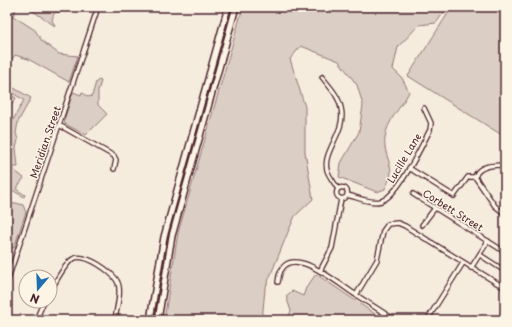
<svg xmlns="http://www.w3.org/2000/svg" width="512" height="327" viewBox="0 0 512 327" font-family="'Playpen Sans',sans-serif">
  <rect width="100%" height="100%" fill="#f5ecde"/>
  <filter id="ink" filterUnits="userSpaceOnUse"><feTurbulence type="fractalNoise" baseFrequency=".025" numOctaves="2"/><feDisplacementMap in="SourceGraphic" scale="8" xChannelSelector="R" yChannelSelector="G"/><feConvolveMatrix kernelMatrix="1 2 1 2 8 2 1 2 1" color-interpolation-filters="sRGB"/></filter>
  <g filter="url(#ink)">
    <g fill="#dbcec4" stroke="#927678">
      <polygon points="7,7 17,7 13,16 35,30 42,41 59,54 78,56 69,82 28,59 15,55 7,66"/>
      <polygon points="27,7 64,7 69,10 54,13 52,20 55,26"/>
      <path d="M243 7H448L436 23 419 25 398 47 393 69 402 78 409 92C401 108 387 120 385 138 383 150 390 160 391 172 391 177 387 184 385 189L377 192 339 177 341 163 359 132 363 105 357 85 339 61 301 46 290 59 305 107V152L313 199 295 216 288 232 265 289 262 320H164L178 233Z"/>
      <polygon points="452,7 505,7 505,137 408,76"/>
      <polygon points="99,80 101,81 98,91 98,105 107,114 86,135 65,124 64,121 73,92 81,95 82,92 88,97 92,96 96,82"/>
      <polygon points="7,84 31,98 18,122 16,133 18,140 16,148 18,167 10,167 24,178 16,189 25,195 24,197 7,187 7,149 9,150 12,145 7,142 7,131 24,100 7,90"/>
      <polygon points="7,93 16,98 7,113"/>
      <polygon points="16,203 23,205 26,212 14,248 8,247 7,248 7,206"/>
      <polygon points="316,274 384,320 287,320 291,311 286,296 292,291 303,296 306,288"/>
    </g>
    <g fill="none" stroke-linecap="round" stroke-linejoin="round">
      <defs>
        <g id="minor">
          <path d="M322 77C329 86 339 96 341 108 347 131 322 151 327 170 329 177 335 183 338 189"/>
          <polyline points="59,125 114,156 116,160 114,169"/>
          <polyline points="409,168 454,196 468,177 475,177"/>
          <polyline points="475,177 495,206 505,214"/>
          <path d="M475 177C478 165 495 165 505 165"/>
          <circle cx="342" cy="193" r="5.5"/>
          <polyline points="413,194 505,252"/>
          <path d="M347 195C357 197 370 204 381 201 398 196 421 147 430 130L431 123 424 108"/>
          <polyline points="422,225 435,208"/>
          <polyline points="480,255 505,271"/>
          <polyline points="471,268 488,241"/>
          <polyline points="320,271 332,248 341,199"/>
          <polyline points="7,282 98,7"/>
          <path d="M278 282C283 235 338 284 356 295"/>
          <path d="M50 292C55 283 65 263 73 259 84 252 114 272 118 283 122 293 116 310 115 320"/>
          <polyline points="36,320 44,301"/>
          <polyline points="395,320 356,295 377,260 383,231 388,224 398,223 405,226 505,288"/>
          <polyline points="427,320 463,263"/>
          <polyline points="503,320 505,316"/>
        </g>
        <g id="highway">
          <polyline points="150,320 164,237 228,7"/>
          <polyline points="158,320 172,236 236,7"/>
        </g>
      </defs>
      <use href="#minor" stroke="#4a1f2b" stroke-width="6"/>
      <use href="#highway" stroke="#4a1f2b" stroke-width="8"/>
      <use href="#minor" stroke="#fcf5e5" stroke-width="3.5"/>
      <use href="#highway" stroke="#fcf5e5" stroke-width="5"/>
    </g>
  </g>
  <g text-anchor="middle" stroke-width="3" stroke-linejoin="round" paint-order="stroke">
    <g font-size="10" fill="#4a1f2b" stroke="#fcf5e5">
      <text transform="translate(45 142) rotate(-71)" y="4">Meridian Street</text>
      <text transform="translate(404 158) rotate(-59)" y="4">Lucille Lane</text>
      <text transform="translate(453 210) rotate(32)" y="4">Corbett Street</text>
    </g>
  </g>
  <rect width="512" height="327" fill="none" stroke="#fcf5e5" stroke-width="24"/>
  <rect x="12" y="12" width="488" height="303" fill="none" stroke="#4a1f2b" stroke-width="1.5" filter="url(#ink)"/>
  <g transform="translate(38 289) rotate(199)"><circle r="19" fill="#fcf5e5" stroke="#b59f9b"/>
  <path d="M0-3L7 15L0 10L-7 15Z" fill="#1f6fb2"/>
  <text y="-6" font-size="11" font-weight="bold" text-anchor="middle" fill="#4a1f2b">N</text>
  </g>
</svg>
